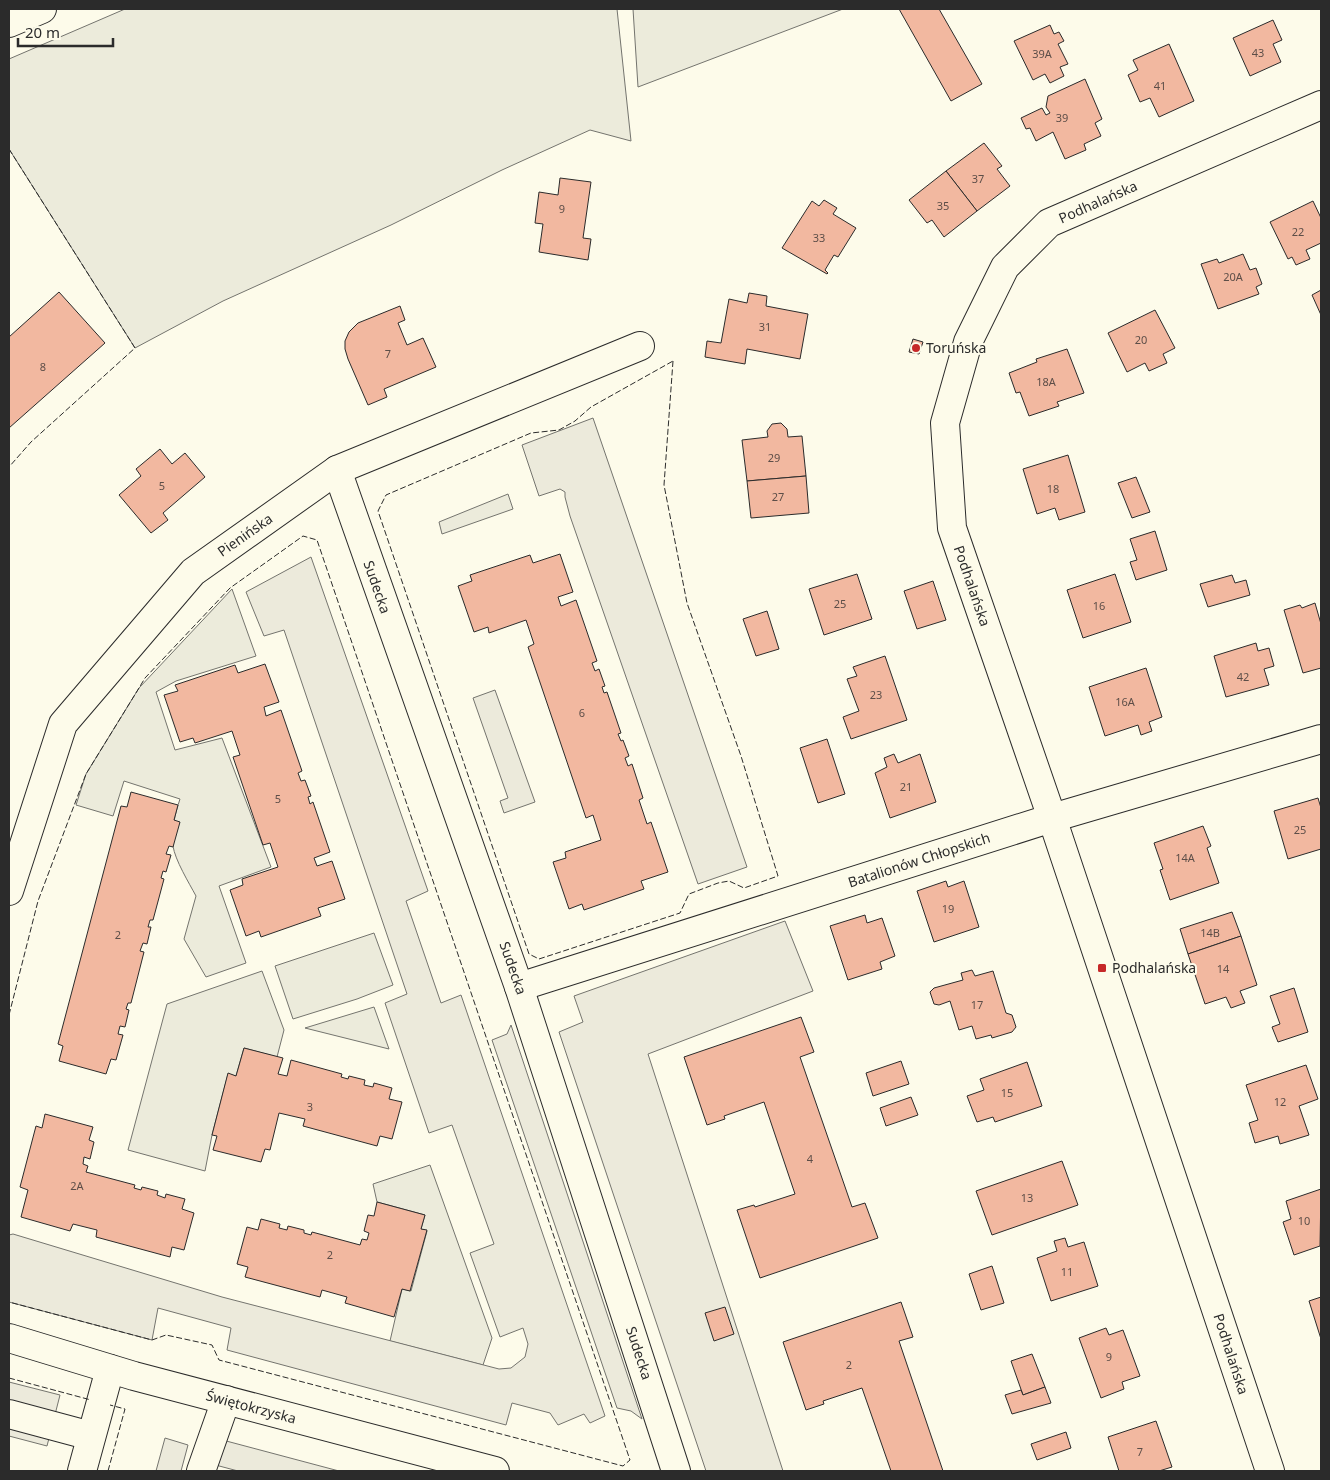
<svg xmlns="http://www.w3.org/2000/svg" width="1330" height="1480" viewBox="0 0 1330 1480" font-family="'Noto Sans',sans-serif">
  <rect width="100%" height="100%" fill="#fdfbea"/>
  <g fill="#ecebdb" stroke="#74746e">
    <polygon points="125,9 617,9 631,141 590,130 502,170 391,225 223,301 135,348 9,149 9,59"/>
    <polygon points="633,9 843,9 638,87"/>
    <polygon points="508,494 513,509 442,534 439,522"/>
    <path d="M232 589 256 656 176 681 156 692 175 750 222 738 271 867 219 886 246 963 206 977 184 939 196 896C189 883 175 860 173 846 171 830 175 814 180 799L124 781 113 816 76 805 86 774 139 688Z"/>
    <polygon points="374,933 393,985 357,999 293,1019 275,966"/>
    <polygon points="262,971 284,1030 277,1057 244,1048 236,1076 228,1074 212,1135 205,1171 128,1150 167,1004"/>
    <polygon points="374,1007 389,1049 305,1028"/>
    <polygon points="430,1165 492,1338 483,1365 390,1341 402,1289 411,1291 427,1231 421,1229 425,1215 377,1202 373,1184"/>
  </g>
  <g fill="#eceadb" stroke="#74746e">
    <polygon points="593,418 747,867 698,884 570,516 565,497 565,492 560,489 539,496 522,445"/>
    <polygon points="311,557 428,891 406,901 441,1003 461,995 605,1416 590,1423 584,1414 558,1425 550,1413 512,1403 506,1425 227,1350 231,1328 158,1308 152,1340 9,1302 9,1235 13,1234 222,1297 499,1369 511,1368 525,1357 528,1344 523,1328 500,1337 470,1253 494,1244 452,1125 429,1133 385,1003 407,994 284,630 264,636 246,592"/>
    <polygon points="495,690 535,802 504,813 500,801 508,798 473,698"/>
    <polygon points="785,921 813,991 648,1054 783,1471 706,1471 559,1032 583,1022 574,996"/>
    <polygon points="511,1025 642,1419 631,1411 617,1408 492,1040 507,1034"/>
    <polygon points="9,1382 60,1395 47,1446 9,1436"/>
    <polygon points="165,1438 188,1445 181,1471 156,1471"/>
    <polygon points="215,1438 339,1471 238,1471 208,1463"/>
  </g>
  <g fill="#f2b8a0" stroke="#2b2b2b">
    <polygon points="899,9 939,9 982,84 951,101"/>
    <polygon points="1273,20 1282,40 1273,44 1281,62 1250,76 1233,38"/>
    <polygon points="1050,25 1054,34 1059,32 1064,41 1058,44 1068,64 1060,67 1064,76 1050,83 1045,74 1033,80 1014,41"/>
    <polygon points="1169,44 1194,101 1159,117 1150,98 1140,102 1128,75 1138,70 1133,60"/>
    <polygon points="1085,79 1102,119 1095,123 1101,136 1084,144 1086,150 1065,159 1053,132 1036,141 1030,128 1026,129 1021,118 1042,108 1046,115 1050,113 1046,107 1048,96"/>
    <polygon points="984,143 1002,166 997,169 1010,186 977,211 946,171"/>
    <polygon points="946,171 977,211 944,237 932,220 927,223 909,200"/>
    <polygon points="560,178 591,182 583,238 591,239 588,260 539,252 543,224 535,223 539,192 558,195"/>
    <polygon points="824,200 837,208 833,214 856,228 838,257 834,255 825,270 828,273 827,274 782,248 812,201 819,206"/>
    <polygon points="1313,201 1321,218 1321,243 1306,250 1310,259 1296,265 1292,257 1288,259 1270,222"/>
    <polygon points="1243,254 1250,270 1256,268 1262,284 1256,287 1259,294 1218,309 1201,264 1217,259 1219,263"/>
    <polygon points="1321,290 1321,315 1312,295"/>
    <polygon points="59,292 105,343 9,428 9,337"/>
    <polygon points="749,293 767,296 766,306 808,314 800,359 747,349 745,364 705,357 707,341 721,343 729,299 747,303"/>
    <polygon points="400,306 405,320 398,323 407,345 423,338 436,367 384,389 387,397 368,405 348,359 345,349 345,341 349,332 358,323"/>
    <polygon points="1155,310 1175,348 1163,354 1167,363 1149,371 1145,363 1127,372 1108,333"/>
    <polygon points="913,339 923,342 919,354 909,352"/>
    <polygon points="1067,349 1084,393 1057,402 1059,406 1029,416 1020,392 1016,393 1009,373 1037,362 1036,359"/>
    <polygon points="781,423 787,429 788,437 802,436 806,476 747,481 742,440 768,437 767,431 772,424"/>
    <polygon points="160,449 172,464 185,453 205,477 163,513 168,520 151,533 119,495 141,476 136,469"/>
    <polygon points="1068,455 1085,512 1059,520 1055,508 1037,514 1023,469"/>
    <polygon points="806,476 809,513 751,518 747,481"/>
    <polygon points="1136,477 1150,512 1132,518 1118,483"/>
    <polygon points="1155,531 1167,570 1136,580 1130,562 1137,560 1130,539"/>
    <polygon points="560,554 573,592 558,597 561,606 576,600 597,661 592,663 595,671 599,669 605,686 602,687 604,693 607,692 621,733 618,734 621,741 623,740 629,756 625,758 628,766 632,764 643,798 639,800 647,824 651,822 668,872 641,881 644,889 584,910 582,904 569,909 553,862 566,858 565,852 601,840 593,815 586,818 528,647 534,644 526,620 489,633 488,627 474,632 458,586 472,581 470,575 530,555 533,563"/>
    <polygon points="857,574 872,619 824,635 809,589"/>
    <polygon points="1115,574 1131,622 1083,638 1067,590"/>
    <polygon points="1232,575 1235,583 1246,580 1250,595 1208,607 1200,584"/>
    <polygon points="933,581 946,620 917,629 904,591"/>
    <polygon points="1315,603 1321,624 1321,668 1303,673 1284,610 1300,605 1302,608"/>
    <polygon points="767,611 779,649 756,656 743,619"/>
    <polygon points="1256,643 1258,651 1269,648 1274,666 1264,669 1269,685 1226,697 1214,656"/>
    <polygon points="885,656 907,720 851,739 843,717 859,711 847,679 857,676 853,667"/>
    <polygon points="265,664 279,702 264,707 266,716 281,710 302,771 298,773 301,781 305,780 311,796 308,797 310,804 313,802 330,852 314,858 317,866 332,861 345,899 318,908 321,916 261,937 259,931 246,936 230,890 243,885 242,879 278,867 270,843 263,845 233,757 240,755 232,731 195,743 193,738 180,742 164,695 178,691 175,685 235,665 238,673"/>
    <polygon points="1146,668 1162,717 1149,722 1152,731 1141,735 1138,725 1105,736 1089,687"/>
    <polygon points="827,739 845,794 818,803 800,748"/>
    <polygon points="894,754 898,763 920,754 936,802 890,818 875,773 887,767 884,758"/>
    <polygon points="131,792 178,805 174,820 180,822 173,847 169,846 166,854 171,855 166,872 163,871 161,878 164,879 153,920 150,920 148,927 151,927 147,944 143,943 140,951 144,952 131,1003 128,1003 126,1009 129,1010 125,1027 120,1026 118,1034 123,1035 116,1060 111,1059 106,1074 59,1061 63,1046 58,1044 121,806 127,807"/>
    <polygon points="1318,798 1321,808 1321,849 1288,859 1274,811"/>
    <polygon points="1203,826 1211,846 1207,848 1219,883 1170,900 1160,870 1163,869 1154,843"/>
    <polygon points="946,881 948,887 964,881 979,927 934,942 917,891"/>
    <polygon points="1232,912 1241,936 1188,954 1180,929"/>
    <polygon points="865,915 867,923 882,918 895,956 880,962 882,969 848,980 830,926"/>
    <polygon points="1241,936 1257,985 1240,991 1245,1003 1231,1008 1226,997 1205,1004 1188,954"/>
    <polygon points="972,970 975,976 993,971 1006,1013 1012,1015 1016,1027 1012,1032 992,1038 991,1035 976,1039 972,1026 959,1030 950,1001 939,1005 934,1004 930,992 934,988 963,980 961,973"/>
    <polygon points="1294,988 1308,1032 1278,1042 1272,1027 1280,1024 1270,996"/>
    <polygon points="801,1017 814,1052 800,1057 852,1207 865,1203 878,1238 760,1278 737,1210 754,1205 755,1207 795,1194 764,1102 724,1116 725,1119 707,1125 684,1057"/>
    <polygon points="244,1048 283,1058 278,1074 287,1076 291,1060 342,1074 341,1077 348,1079 349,1076 365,1080 364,1085 373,1087 374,1083 392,1088 389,1099 402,1102 392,1139 380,1136 377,1146 303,1126 305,1119 279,1113 270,1150 265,1149 261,1162 213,1150 217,1136 212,1135 228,1073 236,1076"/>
    <polygon points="901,1061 909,1084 873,1096 866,1073"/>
    <polygon points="1027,1062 1042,1106 995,1122 993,1117 977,1122 967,1096 984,1090 980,1079"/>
    <polygon points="1306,1065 1318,1099 1299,1106 1309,1135 1280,1144 1278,1136 1255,1143 1249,1123 1258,1120 1246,1085"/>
    <polygon points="911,1097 918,1115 886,1126 880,1108"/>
    <polygon points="45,1114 93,1127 89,1140 94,1142 90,1159 84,1157 83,1164 88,1166 86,1172 135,1185 134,1188 141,1190 142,1187 158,1191 157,1195 165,1198 166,1194 185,1199 182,1209 194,1213 184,1250 172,1247 170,1257 96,1237 97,1230 73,1224 70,1231 21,1217 28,1190 20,1187 36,1126 42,1128"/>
    <polygon points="1062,1161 1078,1205 992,1235 976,1191"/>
    <polygon points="1321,1189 1320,1246 1294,1255 1283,1222 1291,1219 1286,1201"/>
    <polygon points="377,1202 425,1215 421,1229 427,1230 410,1291 402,1289 394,1317 345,1303 347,1297 322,1290 320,1297 245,1277 248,1267 237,1264 247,1227 258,1230 261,1219 280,1224 279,1228 287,1230 288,1226 304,1230 304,1233 311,1235 312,1232 360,1245 362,1239 367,1240 369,1233 364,1231 368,1215 374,1216"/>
    <polygon points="1065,1238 1068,1247 1084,1242 1098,1286 1051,1301 1037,1258 1057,1251 1054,1241"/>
    <polygon points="992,1266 1004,1303 981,1310 969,1274"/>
    <polygon points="1321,1297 1321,1339 1309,1301"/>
    <polygon points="901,1302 913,1337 899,1341 943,1471 891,1471 862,1388 823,1401 824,1404 806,1410 783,1342"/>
    <polygon points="725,1307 734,1334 714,1341 705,1313"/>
    <polygon points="1106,1328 1109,1335 1123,1330 1140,1376 1122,1382 1124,1389 1101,1398 1079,1338"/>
    <polygon points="1032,1354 1045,1387 1023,1395 1011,1361"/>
    <polygon points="1045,1387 1051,1403 1012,1414 1005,1395 1021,1390 1023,1395"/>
    <polygon points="1156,1421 1172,1467 1159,1471 1119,1471 1108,1437"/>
    <polygon points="1066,1432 1071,1448 1037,1460 1031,1444"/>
  </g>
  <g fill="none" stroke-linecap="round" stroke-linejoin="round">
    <defs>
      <g id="minor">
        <polyline points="9,23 42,9"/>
        <polyline points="337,470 519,987 676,1471"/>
        <polyline points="9,891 63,724 193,572 337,470 640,346"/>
        <polyline points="519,987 1052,818 1321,739"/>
        <polyline points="9,1338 134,1376 495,1471"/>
        <polyline points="9,1414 91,1436"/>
        <polyline points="82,1471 110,1369"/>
        <polyline points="201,1471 226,1400"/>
        <polyline points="1270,1471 1052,818 952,528 945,423 968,342 1005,267 1049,223 1321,105"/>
      </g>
    </defs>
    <use href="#minor" stroke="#2b2b2b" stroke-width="30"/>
    <use href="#minor" stroke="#fdfbea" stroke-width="28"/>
    <g stroke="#2b2b2b" stroke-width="1" stroke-dasharray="6 2.5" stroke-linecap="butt">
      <polyline points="9,149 135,348 31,442 9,467"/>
      <polygon points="673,361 664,485 687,603 741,756 778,876 744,888 729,881 718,883 689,894 680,913 539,959 529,954 378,511 386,495 531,433 559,430 575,421 591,407"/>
      <polyline points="9,1015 38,901 86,774 139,688 145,678 230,588 303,536 317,540 630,1460 623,1466 219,1360 212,1345 166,1335 152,1340 9,1302"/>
      <polyline points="9,1378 91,1400"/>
      <polyline points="108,1471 125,1409 110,1405"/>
    </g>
  </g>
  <g fill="#c62828" stroke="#fdfbea" stroke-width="2">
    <circle cx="916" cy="348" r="5"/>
    <rect x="1097" y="963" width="10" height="10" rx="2.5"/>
  </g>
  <g text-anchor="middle" stroke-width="4" stroke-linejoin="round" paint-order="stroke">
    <g font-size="11" fill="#5d4e48">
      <text x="1258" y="57">43</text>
      <text x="1042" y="58">39A</text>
      <text x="1160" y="90">41</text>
      <text x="1062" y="122">39</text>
      <text x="978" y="183">37</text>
      <text x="943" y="210">35</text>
      <text x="562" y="213">9</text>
      <text x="1298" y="236">22</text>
      <text x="819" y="242">33</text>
      <text x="1233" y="281">20A</text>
      <text x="765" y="331">31</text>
      <text x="1141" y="344">20</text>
      <text x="388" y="358">7</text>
      <text x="43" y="371">8</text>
      <text x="1046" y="386">18A</text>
      <text x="774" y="462">29</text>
      <text x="162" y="490">5</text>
      <text x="1053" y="493">18</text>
      <text x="778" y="501">27</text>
      <text x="840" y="608">25</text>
      <text x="1099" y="610">16</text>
      <text x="1243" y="681">42</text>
      <text x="876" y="699">23</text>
      <text x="1125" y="706">16A</text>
      <text x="582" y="717">6</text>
      <text x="906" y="791">21</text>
      <text x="278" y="803">5</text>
      <text x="1300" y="834">25</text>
      <text x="1185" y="862">14A</text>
      <text x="948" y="913">19</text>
      <text x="1210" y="937">14B</text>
      <text x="118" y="939">2</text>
      <text x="1223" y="973">14</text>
      <text x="977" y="1009">17</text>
      <text x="1007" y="1097">15</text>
      <text x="1280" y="1106">12</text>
      <text x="310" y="1111">3</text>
      <text x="810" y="1163">4</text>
      <text x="77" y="1190">2A</text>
      <text x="1027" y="1202">13</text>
      <text x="1304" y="1225">10</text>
      <text x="330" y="1259">2</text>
      <text x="1067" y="1276">11</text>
      <text x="1109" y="1361">9</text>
      <text x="849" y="1369">2</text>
      <text x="1140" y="1456">7</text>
    </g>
    <g font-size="14" fill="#2b2b2b" stroke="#fdfbea">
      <text transform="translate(1098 202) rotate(-24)" y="5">Podhalańska</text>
      <text transform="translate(245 535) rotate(-35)" y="5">Pienińska</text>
      <text transform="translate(972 586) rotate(71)" y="5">Podhalańska</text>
      <text transform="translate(377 587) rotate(71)" y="5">Sudecka</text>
      <text transform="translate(919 860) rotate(-18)" y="5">Batalionów Chłopskich</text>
      <text transform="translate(513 968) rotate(71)" y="5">Sudecka</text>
      <text transform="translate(639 1353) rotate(72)" y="5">Sudecka</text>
      <text transform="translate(1231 1354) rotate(72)" y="5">Podhalańska</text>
      <text transform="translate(251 1407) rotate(15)" y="5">Świętokrzyska</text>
    </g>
    <g font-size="14" fill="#2b2b2b" stroke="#fdfbea" text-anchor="start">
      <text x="926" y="353">Toruńska</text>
      <text x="1112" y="973">Podhalańska</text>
    </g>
  </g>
  <rect width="1330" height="1480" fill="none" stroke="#2b2b2b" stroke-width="20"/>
  <path d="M18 38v8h95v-8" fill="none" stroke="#2b2b2b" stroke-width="2.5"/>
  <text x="25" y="38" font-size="15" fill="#2b2b2b" stroke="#fdfbea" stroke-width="4" paint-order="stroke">20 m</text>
</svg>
